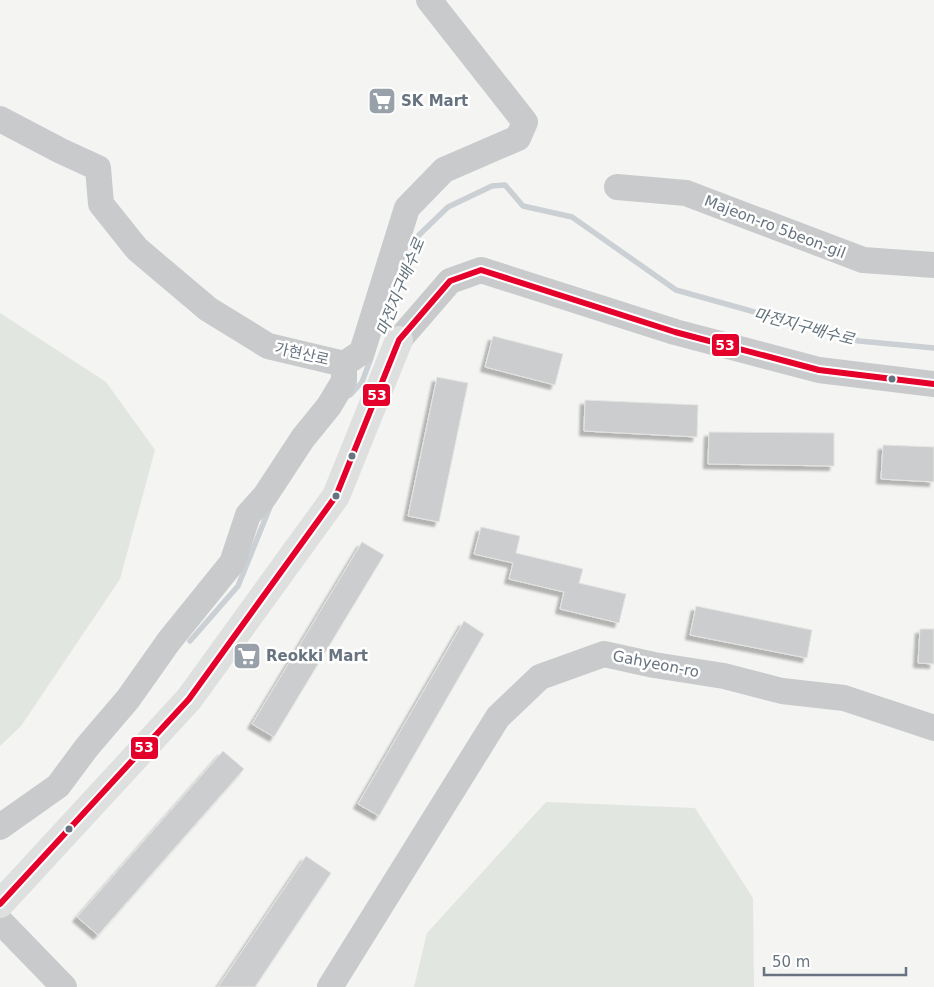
<svg xmlns="http://www.w3.org/2000/svg" width="934" height="987" viewBox="0 0 934 987" font-family="'DejaVu Sans','Noto Sans KR',sans-serif">
  <defs>
    <filter id="shadow"><feDropShadow dx="-4.5" dy="4.5" stdDeviation="1" flood-color="#0004"/></filter>
  </defs>
  <rect width="100%" height="100%" fill="#f4f4f3"/>
  <g fill="#e2e6e1">
    <polygon points="0,313 106,382 155,450 120,579 21,726 0,746"/>
    <polygon points="546,802 695,808 753,898 754,987 414,987 427,933"/>
  </g>
  <g fill="none" stroke-linecap="round" stroke-linejoin="round">
    <g stroke="#cad0d4" stroke-width="5.5">
      <polyline points="384,323 419,235 448,207 492,186 505,185 523,206 572,217 676,290 859,341 934,348"/>
      <polyline points="350,395 362,382 371,358"/>
      <polyline points="190,641 238,586 270,507"/>
    </g>
  </g>
  <g fill="#cccdce" stroke="#e4e4e3" filter="url(#shadow)">
    <polygon points="493,336 563,354 555,385 485,367"/>
    <polygon points="437,377 468,383 439,522 408,516"/>
    <polygon points="585,400 698,405 697,437 584,431"/>
    <polygon points="709,432 834,433 834,466 708,464"/>
    <polygon points="883,445 934,447 934,482 881,479"/>
    <polygon points="481,527 520,536 516,553 583,569 579,583 626,594 619,623 560,609 564,592 509,579 513,563 474,554"/>
    <polygon points="362,542 384,555 274,737 252,724"/>
    <polygon points="696,606 812,630 807,658 690,635"/>
    <polygon points="464,621 484,634 379,816 358,804"/>
    <polygon points="920,629 934,629 934,664 918,663"/>
    <polygon points="223,751 244,769 98,935 77,917"/>
    <polygon points="306,856 331,873 255,987 218,987"/>
  </g>
  <g fill="none" stroke-linecap="round" stroke-linejoin="round">
    <g stroke="#c9cacb" stroke-width="26">
      <polyline points="0,119 61,151 98,168 101,204 137,249 208,309 268,346 344,364 362,352 407,208 444,170 518,138 525,122 429,0"/>
      <polyline points="617,187 686,193 863,260 934,265"/>
      <polyline points="399,340 450,281 481,270 675,332 819,370 934,384"/>
      <polyline points="0,827 58,786 87,747 128,699 169,641 232,563 248,515 265,496 303,438 329,406 344,381 344,364"/>
      <polyline points="0,921 64,987"/>
      <polyline points="330,987 498,717 540,677 604,654 654,665 724,676 782,691 844,698 934,728"/>
    </g>
    <polyline stroke="#dedfdf" stroke-width="28" points="0,904 189,699 336,496 399,340"/>
    <defs>
      <polyline id="bus-1" points="0,904 189,699 336,496 399,340 450,281 481,270 675,332 819,370 934,384"/>
    </defs>
    <use href="#bus-1" stroke="#fff" stroke-width="10"/>
    <use href="#bus-1" stroke="#e4002b" stroke-width="6"/>
  </g>
  <defs>
    <symbol id="supermarket-square" viewBox="-11 -11 22 22"><rect x="-9" y="-9" width="18" height="18" rx="4" fill="#98a0a9" stroke="#fff"/><path d="M-6-5.5h2.5l.6 2H6L4.5 2H-2.5L-4.4-4H-6ZM-1.5 3.2a1.3 1.3 0 1 0 .1 0ZM3 3.2a1.3 1.3 0 1 0 .1 0Z" fill="#fff"/></symbol>
  </defs>
  <g fill-rule="evenodd">
    <use href="#supermarket-square" x="366" y="85" width="32" height="32"/>
    <use href="#supermarket-square" x="231" y="640" width="32" height="32"/>
  </g>
  <g fill="#677381" stroke="#fff" stroke-width="2">
    <circle cx="892" cy="379" r="4.5"/>
    <circle cx="352" cy="456" r="4.5"/>
    <circle cx="336" cy="496" r="4.5"/>
    <circle cx="69" cy="829" r="4.5"/>
  </g>
  <g text-anchor="middle" stroke-width="5" stroke-linejoin="round" paint-order="stroke">
    <g font-size="15" font-weight="bold" fill="#677381" stroke="#fff" text-anchor="start">
      <text x="401" y="106">SK Mart</text>
      <text x="266" y="661">Reokki Mart</text>
    </g>
    <g font-size="15" fill="#677381" stroke="#fff">
      <text transform="translate(775 227) rotate(21)" y="5">Majeon-ro 5beon-gil</text>
      <text transform="translate(302 354) rotate(13)" y="5">가현산로</text>
      <text transform="translate(656 664) rotate(11)" y="5">Gahyeon-ro</text>
    </g>
    <g font-size="16" font-style="italic" fill="#63737d" stroke="#fff">
      <text transform="translate(400 287) rotate(-68)" y="6">마전지구배수로</text>
      <text transform="translate(804 326) rotate(15)" y="6">마전지구배수로</text>
    </g>
  </g>
  <g stroke="#fff" stroke-width="2">
    <rect x="711" y="333" width="29" height="24" rx="5" fill="#e4002b"/>
    <rect x="362" y="383" width="29" height="24" rx="5" fill="#e4002b"/>
    <rect x="130" y="736" width="29" height="24" rx="5" fill="#e4002b"/>
  </g>
  <g font-size="14" text-anchor="middle" font-weight="bold" fill="#fff">
    <text x="725" y="350">53</text>
    <text x="377" y="400">53</text>
    <text x="144" y="752">53</text>
  </g>
  <path d="M764 967v8h142v-8" fill="none" stroke="#677381" stroke-width="2.5"/>
  <text x="772" y="967" font-size="15" fill="#677381" stroke="#ffffff" stroke-width="4" paint-order="stroke">50 m</text>
</svg>
